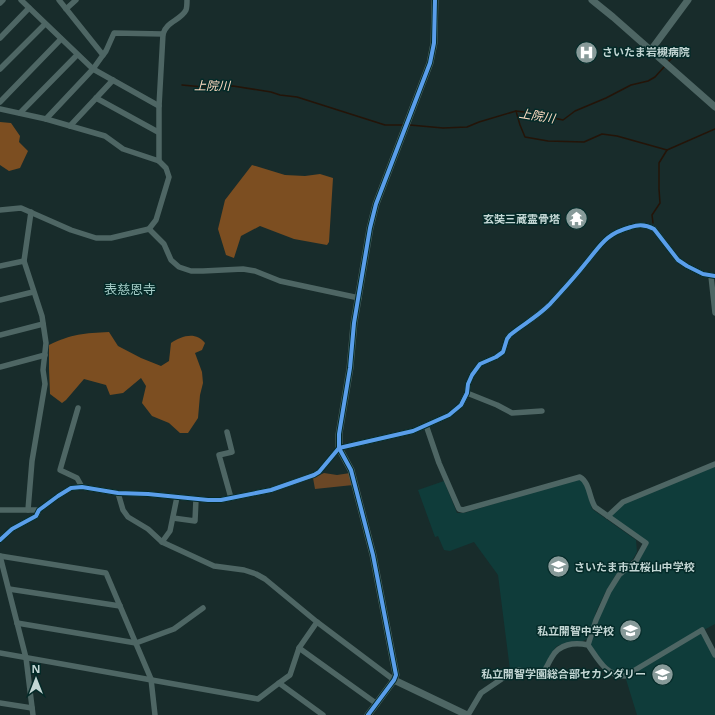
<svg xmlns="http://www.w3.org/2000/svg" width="715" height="715" viewBox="0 0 715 715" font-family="'Open Sans','Noto Sans JP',sans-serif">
  <rect width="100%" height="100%" fill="#182c2b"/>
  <g fill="#0f3c3a">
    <polygon points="715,465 715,624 702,631 715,655 715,715 637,715 625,676 605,670 588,645 596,620 619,575 636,561 646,543 608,516 623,502"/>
    <polygon points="580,478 584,480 592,509 636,540 637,552 633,559 615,576 606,591 596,612 590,638 580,642 567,643 557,646 553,651 544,670 535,671 527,668 510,670 498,575 474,542 450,551 444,550 438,536 435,537 418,490 444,481 457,513 464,513"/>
  </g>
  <polygon fill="#6a4726" points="324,473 337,475 350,473 353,485 315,489 313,478"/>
  <g fill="#7c4e21">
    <polygon points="0,122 11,123 20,136 19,142 28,151 20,168 9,171 0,165"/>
    <polygon points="252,165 285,175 305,176 320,174 333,178 329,242 327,245 294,239 260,226 241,236 234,258 226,255 218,229 225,200"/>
    <path d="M109 332 118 346 141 358 161 366 169 361 171 343C181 336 196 331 205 343L202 350 195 353 202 372 203 383 200 395 198 418 188 433H180L169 423 152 416 142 403 146 386 141 378 123 393 110 395 106 385 84 379 66 400 62 403 50 394 49 369V345C72 334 84 333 109 332Z"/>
  </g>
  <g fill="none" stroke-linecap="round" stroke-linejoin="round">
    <g stroke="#241408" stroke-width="1.5">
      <polyline points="668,62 672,58"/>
      <polyline points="182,85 203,87 233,86 271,92 280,95 297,97 385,125 404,125"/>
      <polyline points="516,111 520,125 525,137 548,141 584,142 602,134 617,136 667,150"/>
      <polyline points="410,125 443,128 467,127 479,122 516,111 531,113 563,120 575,111 606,98 631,85 648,81 655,77 664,67"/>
      <polyline points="653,223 652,215 660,203 659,189 659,163 667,150 715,129"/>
    </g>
    <g stroke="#4e6664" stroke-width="5.5">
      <polyline points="21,0 93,69 159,106"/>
      <polyline points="0,3 3,0"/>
      <polyline points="66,9 76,0"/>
      <polyline points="0,38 29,8"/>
      <polyline points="103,55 106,51 114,33 163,34"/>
      <polyline points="0,69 45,24"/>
      <polyline points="96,98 158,132"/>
      <polyline points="0,102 61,39"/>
      <polyline points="0,109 46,119 105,136 123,149 159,161 166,168 169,177 156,220 149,229 111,238 96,238 71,230 21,208 0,210"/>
      <polyline points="20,113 77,55"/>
      <polyline points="46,119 93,69 103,55 59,0"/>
      <polyline points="70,126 113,80"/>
      <path d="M159 161V106L163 34C166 22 181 20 186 10 187 7 187 3 187 0"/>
      <polyline points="149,229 164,244 171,260 179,267 191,271 203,271 243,269 255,271 280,281 359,298"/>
      <polyline points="0,266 24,261"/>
      <polyline points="711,276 715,313"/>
      <polyline points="0,300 33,292"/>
      <polyline points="0,335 43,324"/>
      <polyline points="0,367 45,355"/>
      <polyline points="467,393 497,405 512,413 542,411"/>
      <polyline points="78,408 60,470 77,478 82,487"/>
      <path d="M426 425 439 463 459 509 463 510 580 477C590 483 589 498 595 507L646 543 636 561 619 575 609 591 596 620 588 645"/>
      <polyline points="227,432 232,452 219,455 231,498"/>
      <polyline points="118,493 123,510 128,517 148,529 162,542 214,566 244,570 256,574 265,579 317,622 394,680"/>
      <polyline points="0,510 39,510"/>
      <polyline points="28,510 32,461 45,384 43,370 46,343 42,316 24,261 31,212"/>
      <polyline points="608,516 623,502 715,464"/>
      <polyline points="173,518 195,521 196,499"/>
      <path d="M0 540 12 529 36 516 39 510 58 496 71 488 82 487 118 493 148 494 208 500H221L271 490 314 475 319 472 339 448 413 431 449 415 461 405 467 393 468 384 472 375 480 364 496 357 503 352 507 339 510 335C522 325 537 317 549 305 561 292 574 278 585 264 601 245 605 234 631 227 639 224 647 225 654 229L678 260 687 266 703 274 715 276"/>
      <polyline points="162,542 170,531 177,497"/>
      <polyline points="0,556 106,573 151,679 155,715"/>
      <polyline points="0,556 26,658 33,715"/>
      <polyline points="9,589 120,606"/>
      <polyline points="17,623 136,643 174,629 203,608"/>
      <polyline points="299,648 377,704"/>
      <polyline points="0,653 258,699 279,683 323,715"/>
      <polyline points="279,683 290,675 299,648 317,622"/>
      <polyline points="0,703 32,708"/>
      <path d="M468 715 481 693 506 676 518 670 532 673 542 674C547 668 548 663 552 657 559 644 574 642 588 645 598 659 606 676 625 676L702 630 715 655"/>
    </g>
    <g stroke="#4e6664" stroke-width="7">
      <polyline points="592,0 613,17 715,107"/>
      <polyline points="651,50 688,0"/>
      <polyline points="394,680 467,715"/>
      <polyline points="368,715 394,680 396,675 373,555 351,470 339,448 339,434 350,368 354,323 370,228 376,204 430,63 434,43 435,0"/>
    </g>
    <defs>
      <g id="cycleway">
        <path d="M0 540 12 529 36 516 39 510 58 496 71 488 82 487 118 493 148 494 208 500H221L271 490 314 475 319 472 339 448 413 431 449 415 461 405 467 393 468 384 472 375 480 364 496 357 503 352 507 339 510 335C522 325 537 317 549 305 561 292 574 278 585 264 601 245 605 234 631 227 639 224 647 225 654 229L678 260 687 266 703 274 715 276"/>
        <polyline points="368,715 394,680 396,675 373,555 351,470 339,448 339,434 350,368 354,323 370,228 376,204 430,63 434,43 435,0"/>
      </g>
    </defs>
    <use href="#cycleway" stroke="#042a28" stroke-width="6"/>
    <use href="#cycleway" stroke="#5a9eea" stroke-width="4"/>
  </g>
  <defs>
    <symbol id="hospital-disc" viewBox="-11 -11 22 22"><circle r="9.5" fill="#879a99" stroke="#042a28"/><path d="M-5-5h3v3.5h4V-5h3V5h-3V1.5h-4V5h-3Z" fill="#fff"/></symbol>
    <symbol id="temple-disc" viewBox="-11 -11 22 22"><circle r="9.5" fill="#879a99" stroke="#042a28"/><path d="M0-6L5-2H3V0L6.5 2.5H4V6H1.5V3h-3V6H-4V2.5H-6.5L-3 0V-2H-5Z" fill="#fff"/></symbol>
    <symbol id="school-disc" viewBox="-11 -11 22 22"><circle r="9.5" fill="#879a99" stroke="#042a28"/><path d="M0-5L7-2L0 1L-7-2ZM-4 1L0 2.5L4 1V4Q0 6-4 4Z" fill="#fff"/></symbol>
  </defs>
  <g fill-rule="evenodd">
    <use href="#hospital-disc" x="574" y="40" width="25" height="25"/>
    <use href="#temple-disc" x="564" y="206" width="25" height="25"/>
    <use href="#school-disc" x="546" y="554" width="25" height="25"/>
    <use href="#school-disc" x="618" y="618" width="25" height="25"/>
    <use href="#school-disc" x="650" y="662" width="25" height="25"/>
  </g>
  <g text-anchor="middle" stroke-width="3" stroke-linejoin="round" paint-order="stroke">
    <g font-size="11" font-weight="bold" fill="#c3d6d4" stroke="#042a28" text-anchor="end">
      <text x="602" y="56" text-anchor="start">さいたま岩槻病院</text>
      <text x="560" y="223">玄奘三蔵霊骨塔</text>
      <text x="574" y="571" text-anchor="start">さいたま市立桜山中学校</text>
      <text x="614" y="635">私立開智中学校</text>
      <text x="646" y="678">私立開智学園総合部セカンダリー</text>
    </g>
    <g font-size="12" font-style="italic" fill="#ffdcc2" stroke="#042a28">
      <text transform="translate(212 86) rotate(1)" y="4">上院川</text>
      <text transform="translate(537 116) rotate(9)" y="4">上院川</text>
    </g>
    <g font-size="13" fill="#a5ccc7" stroke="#042a28">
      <text x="130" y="294">表慈恩寺</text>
    </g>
  </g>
  <g transform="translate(36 679)" stroke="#042a28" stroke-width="3" paint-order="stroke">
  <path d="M0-3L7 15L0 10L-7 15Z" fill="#c3d6d4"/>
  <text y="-6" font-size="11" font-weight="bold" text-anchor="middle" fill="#c3d6d4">N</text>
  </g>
</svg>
